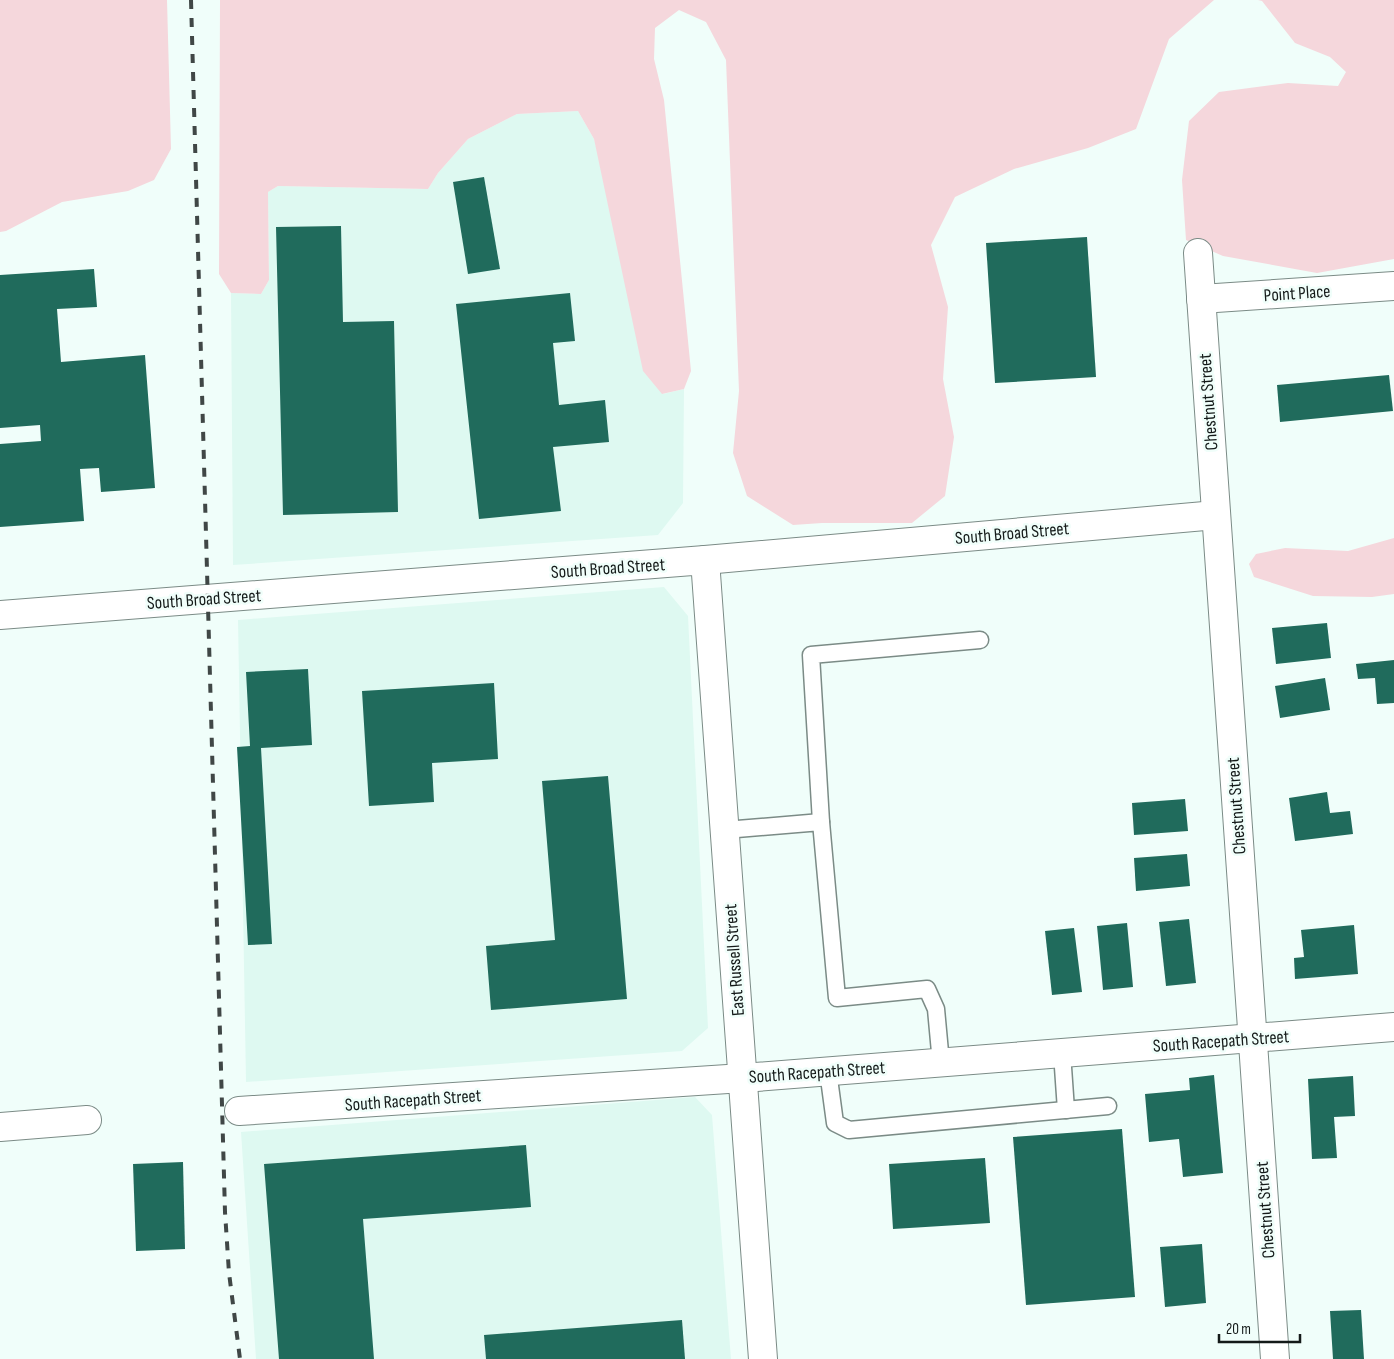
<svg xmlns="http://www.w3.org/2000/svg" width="1394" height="1359" viewBox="0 0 1394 1359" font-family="'Sofia Sans Condensed',sans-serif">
  <rect width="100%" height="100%" fill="#f0fefa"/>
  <g fill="#def9f1">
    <polygon points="578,111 594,139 663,394 684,389 683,503 658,535 233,565 231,293 261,294 269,280 268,192 278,186 428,189 438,173 468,139 517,114"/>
    <polygon points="664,587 688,616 708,1028 682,1051 246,1082 238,620"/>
    <polygon points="695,1097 712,1115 731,1359 256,1359 241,1132"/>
  </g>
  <g fill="#f5d7dc">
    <polygon points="0,0 167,0 171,149 154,180 128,191 62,202 6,231 0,232"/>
    <polygon points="220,0 1214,0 1169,39 1136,129 1088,148 1014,169 955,197 931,245 948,307 943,379 954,437 945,496 912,523 822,523 793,525 747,496 733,453 739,391 726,60 706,22 679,10 655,28 654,59 664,100 691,371 684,389 662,394 643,371 594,139 578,111 517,114 468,139 438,173 428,189 278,186 268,192 269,280 261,294 231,293 219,274"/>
    <polygon points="1258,0 1394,0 1394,259 1317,273 1223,256 1186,240 1182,180 1189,121 1219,92 1288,83 1338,86 1346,72 1330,57 1295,43 1262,1"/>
    <polygon points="1394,538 1394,594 1372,597 1313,596 1254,577 1249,564 1256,554 1285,548 1348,551"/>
  </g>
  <g fill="#206b5c">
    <polygon points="484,177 500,269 468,274 453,182"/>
    <polygon points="341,226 343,322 394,321 398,512 283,515 276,227"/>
    <polygon points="1087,237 1096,377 995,383 986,243"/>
    <polygon points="94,269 97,307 57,309 61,362 145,355 155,488 101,492 99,468 80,469 84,521 0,527 0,444 41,441 40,425 0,428 0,275"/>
    <polygon points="570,293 575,341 553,343 559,405 605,400 609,442 553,447 561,511 479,519 456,304"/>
    <polygon points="1389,375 1393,411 1280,422 1277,385"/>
    <polygon points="1327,623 1331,658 1276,664 1272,628"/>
    <polygon points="1394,660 1394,703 1377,704 1375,678 1358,679 1356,664"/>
    <polygon points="308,669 312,745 261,748 272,944 248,945 237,747 250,746 246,672"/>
    <polygon points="1325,678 1330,710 1280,718 1275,686"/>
    <polygon points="494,683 498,759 432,763 434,802 369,806 362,691"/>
    <polygon points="608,776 627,999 491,1010 486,946 555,940 542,781"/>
    <polygon points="1327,792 1330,813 1350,811 1353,834 1295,841 1289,798"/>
    <polygon points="1185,799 1188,831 1134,835 1132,803"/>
    <polygon points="1187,854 1190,886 1136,891 1134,858"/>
    <polygon points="1189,919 1196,983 1166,986 1159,922"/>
    <polygon points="1127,923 1133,987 1103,990 1097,926"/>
    <polygon points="1354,925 1358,974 1295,979 1294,958 1304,957 1301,930"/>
    <polygon points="1074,928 1082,992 1052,995 1045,931"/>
    <polygon points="1214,1075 1223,1173 1183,1177 1179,1139 1149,1142 1145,1094 1190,1090 1189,1078"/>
    <polygon points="1353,1076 1355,1116 1334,1117 1337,1158 1312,1159 1308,1079"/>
    <polygon points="1122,1129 1135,1297 1026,1305 1013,1137"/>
    <polygon points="526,1145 531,1207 363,1219 374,1359 279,1359 264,1164"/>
    <polygon points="985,1158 990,1223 893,1229 889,1164"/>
    <polygon points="183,1162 185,1249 136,1251 133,1164"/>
    <polygon points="1202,1244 1206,1303 1165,1307 1160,1247"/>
    <polygon points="1361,1310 1364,1359 1333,1359 1330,1311"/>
    <polygon points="682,1320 685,1359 486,1359 484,1335"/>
  </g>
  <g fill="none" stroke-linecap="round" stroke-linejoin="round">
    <defs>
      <g id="lane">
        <polyline points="821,822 811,655 980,640"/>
        <polyline points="725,830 821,822 837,998 927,989 936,1009 941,1063"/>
        <polyline points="1062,1053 1066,1110"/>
        <polyline points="828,1071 835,1123 849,1130 1108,1106"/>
      </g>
      <g id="street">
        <polyline points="1198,253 1275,1359"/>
        <polyline points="1201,299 1394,286"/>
        <polyline points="705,560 1216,515"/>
        <polyline points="239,1111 743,1078 1394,1027"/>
        <polyline points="0,1127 87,1120"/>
      </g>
      <polyline id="secondary" points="0,615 705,560 763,1359"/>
    </defs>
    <use href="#lane" stroke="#7b8b86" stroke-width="19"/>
    <use href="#street" stroke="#7b8b86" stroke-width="30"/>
    <use href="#secondary" stroke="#7b8b86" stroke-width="30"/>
    <use href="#lane" stroke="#fff" stroke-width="16"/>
    <use href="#street" stroke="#fff" stroke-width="28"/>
    <use href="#secondary" stroke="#fff" stroke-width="28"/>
    <polyline stroke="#404746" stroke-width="4" stroke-dasharray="9 9" stroke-linecap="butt" points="191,0 225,1212 229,1273 240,1359"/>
  </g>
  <g text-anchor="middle" stroke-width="5" stroke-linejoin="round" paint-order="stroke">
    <g font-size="18" fill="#141a19" stroke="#f0fefa">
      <text transform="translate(1297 293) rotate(-4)" y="6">Point Place</text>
      <text transform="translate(1208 402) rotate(-94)" y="6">Chestnut Street</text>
      <text transform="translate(1012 533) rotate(-5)" y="6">South Broad Street</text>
      <text transform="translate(608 568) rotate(-4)" y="6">South Broad Street</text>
      <text transform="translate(204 599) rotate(-4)" y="6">South Broad Street</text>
      <text transform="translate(1236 806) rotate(-94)" y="6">Chestnut Street</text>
      <text transform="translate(734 960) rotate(-94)" y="6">East Russell Street</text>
      <text transform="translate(1221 1041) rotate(-4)" y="6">South Racepath Street</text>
      <text transform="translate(817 1072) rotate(-4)" y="6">South Racepath Street</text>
      <text transform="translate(413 1100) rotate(-4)" y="6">South Racepath Street</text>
      <text transform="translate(1265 1210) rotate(-94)" y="6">Chestnut Street</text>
    </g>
  </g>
  <path d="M1219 1334v8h81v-8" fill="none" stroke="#141a19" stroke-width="2.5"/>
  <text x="1226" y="1334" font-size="15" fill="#141a19" stroke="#f0fefa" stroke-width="4" paint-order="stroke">20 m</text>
</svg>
